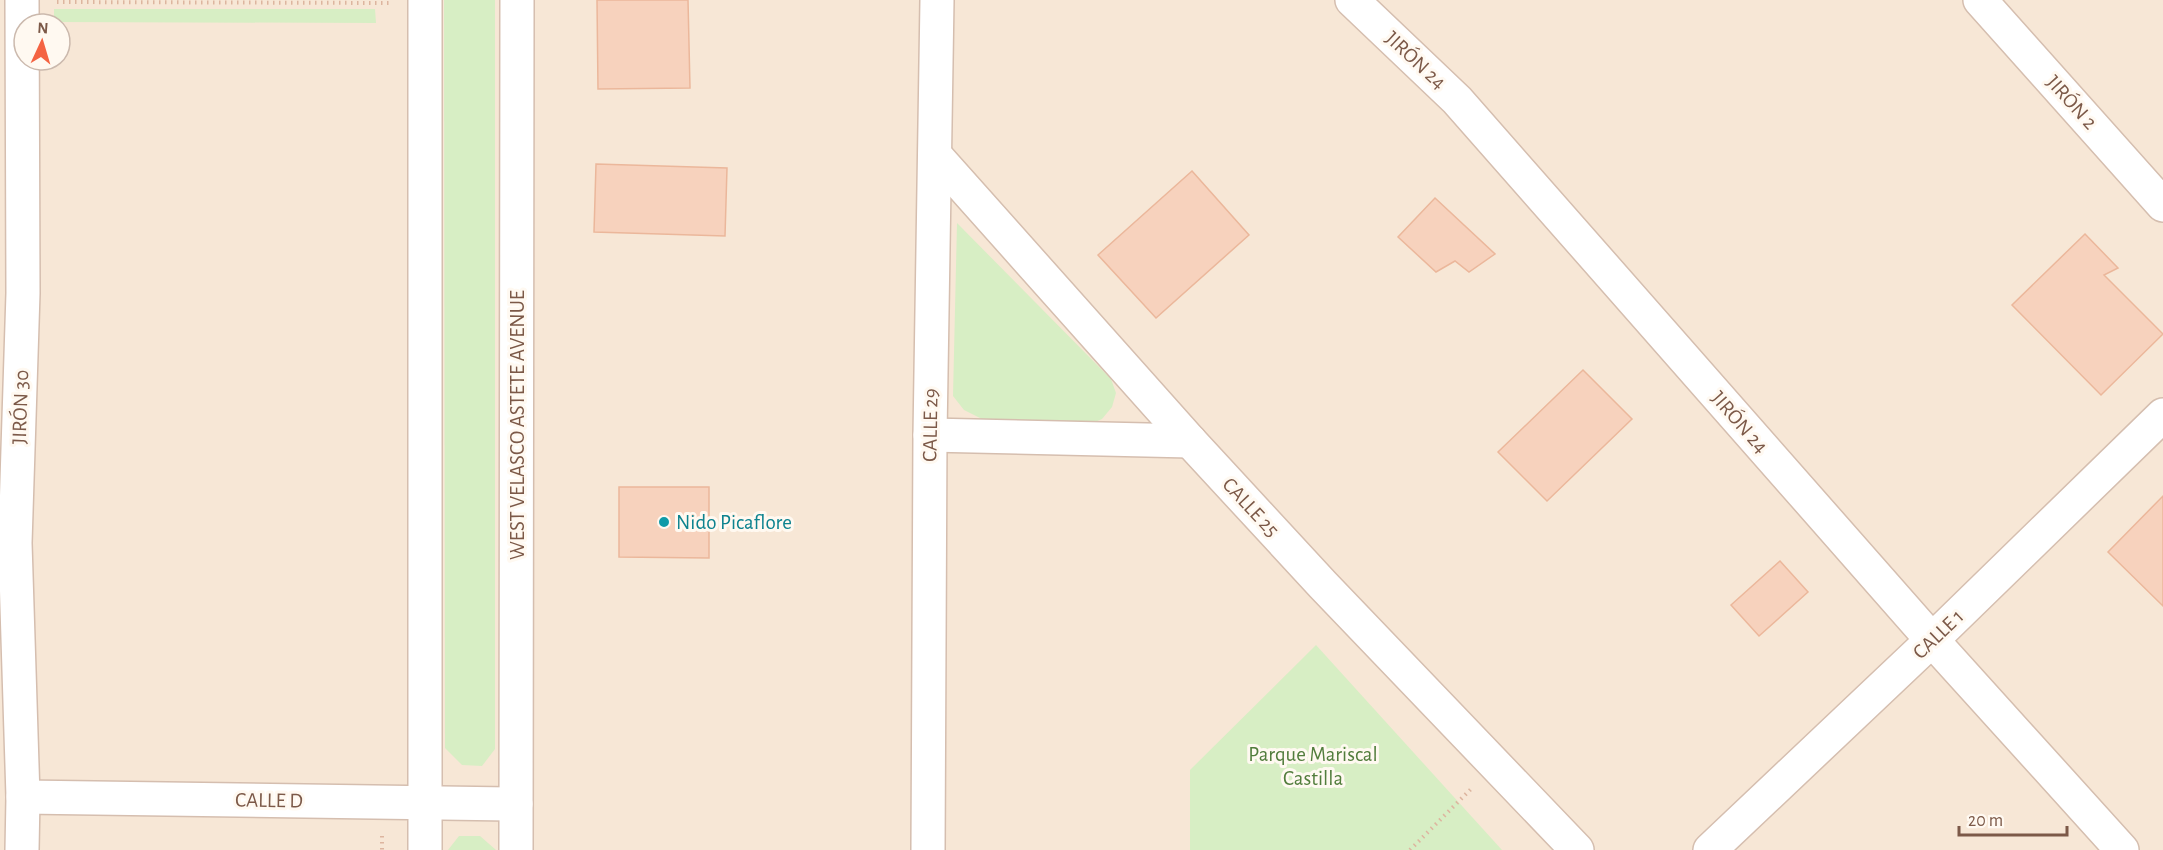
<svg xmlns="http://www.w3.org/2000/svg" width="2163" height="850" viewBox="0 0 2163 850" font-family="'Alegreya Sans',sans-serif">
  <rect width="100%" height="100%" fill="#fef5e8"/>
  <path fill="#f7e7d6" fill-rule="evenodd" d="M0 0H2163V850H0ZM24 24H60V60H24Z"/>
  <g fill="#d7eec4">
    <polygon points="444,0 495,0 495,749 482,766 462,765 445,748"/>
    <polygon points="54,9 375,9 376,23 54,22"/>
    <polygon points="957,223 1111,379 1116,393 1112,407 1102,419 1088,425 1019,425 982,419 964,410 953,396"/>
    <polygon points="1316,645 1502,850 1190,850 1190,770"/>
    <polygon points="459,836 480,836 496,850 448,850"/>
  </g>
  <g fill="#f7d2bd" stroke="#ebb79b" stroke-width="1.5">
    <polygon points="597,0 688,0 690,88 598,89"/>
    <polygon points="596,164 727,168 725,236 594,232"/>
    <polygon points="1192,171 1249,235 1156,318 1098,255"/>
    <polygon points="1435,198 1495,254 1469,272 1455,261 1436,272 1398,237"/>
    <polygon points="2085,234 2118,268 2104,275 2163,334 2101,395 2012,305"/>
    <polygon points="1583,370 1632,419 1547,501 1498,452"/>
    <polygon points="619,487 709,487 709,558 619,557"/>
    <polygon points="2163,496 2163,606 2108,552"/>
    <polygon points="1780,561 1808,592 1759,636 1731,605"/>
  </g>
  <g fill="none" stroke-linecap="round" stroke-linejoin="round">
    <defs>
      <g id="minor">
        <polyline points="1352,0 1457,100 1932,640 2122,850"/>
        <polyline points="1980,0 2163,205"/>
        <polyline points="935,155 1190,441 1323,585 1577,850"/>
        <polyline points="930,435 1190,441"/>
        <polyline points="23,797 516,804"/>
        <polyline points="22,850 23,797 15,543 23,293 22,0"/>
        <polyline points="928,850 930,435 937,0"/>
        <polyline points="1710,850 1932,640 2163,415"/>
      </g>
      <g id="tertiary">
        <polyline points="425,850 425,0"/>
        <polyline points="516,850 517,0"/>
      </g>
    </defs>
    <use href="#minor" stroke="#d5beaf" stroke-width="36"/>
    <use href="#tertiary" stroke="#d5beaf" stroke-width="36"/>
    <g stroke="#ddb59f" stroke-width="4" stroke-dasharray="1.5 4.5" stroke-linecap="butt">
      <polyline points="57,2 391,3"/>
      <polyline points="382,836 382,850"/>
      <polyline points="1410,850 1471,789"/>
    </g>
    <use href="#minor" stroke="#fff" stroke-width="33"/>
    <use href="#tertiary" stroke="#fff" stroke-width="33"/>
  </g>
  <circle fill="#0f9aa8" stroke="#fff9f1" stroke-width="2" cx="664" cy="522" r="6"/>
  <g text-anchor="middle" stroke-width="6" stroke-linejoin="round" paint-order="stroke">
    <g font-size="21" fill="#7c5948" stroke="#fff9f1">
      <text transform="translate(1416 60) rotate(43)" y="7">JIRÓN 24</text>
      <text transform="translate(2072 102) rotate(48)" y="7">JIRÓN 2</text>
      <text transform="translate(20 407) rotate(-88)" y="7">JIRÓN 30</text>
      <text transform="translate(1740 422) rotate(49)" y="7">JIRÓN 24</text>
      <text transform="translate(517 425) rotate(-90)" y="7">WEST VELASCO ASTETE AVENUE</text>
      <text transform="translate(930 425) rotate(-89)" y="7">CALLE 29</text>
      <text transform="translate(1251 507) rotate(47)" y="7">CALLE 25</text>
      <text transform="translate(1938 634) rotate(-44)" y="7">CALLE 1</text>
      <text transform="translate(269 800) rotate(1)" y="7">CALLE D</text>
    </g>
    <g font-size="21" fill="#0d838f" stroke="#fff9f1" text-anchor="start">
      <text x="676" y="529">Nido Picaflore</text>
    </g>
    <g font-size="21" fill="#527d3c" stroke="#fff9f1">
      <text x="1313" y="761">Parque Mariscal<tspan x="1313" dy="24">Castilla</tspan></text>
    </g>
  </g>
  <g transform="translate(42 42) rotate(4)"><circle r="28" fill="#fff9f1" stroke="#cbb9ad" stroke-width="1.5"/>
  <path d="M0-4.5L10 22L0 15L-10 22Z" fill="#f46342"/>
  <text y="-9" font-size="16" font-weight="bold" text-anchor="middle" fill="#7c5948">N</text>
  </g>
  <path d="M1959 826v9h108v-9" fill="none" stroke="#7c5948" stroke-width="3"/>
  <text x="1968" y="826" font-size="18" fill="#7c5948" stroke="#fff9f1" stroke-width="4.5" paint-order="stroke">20 m</text>
</svg>
